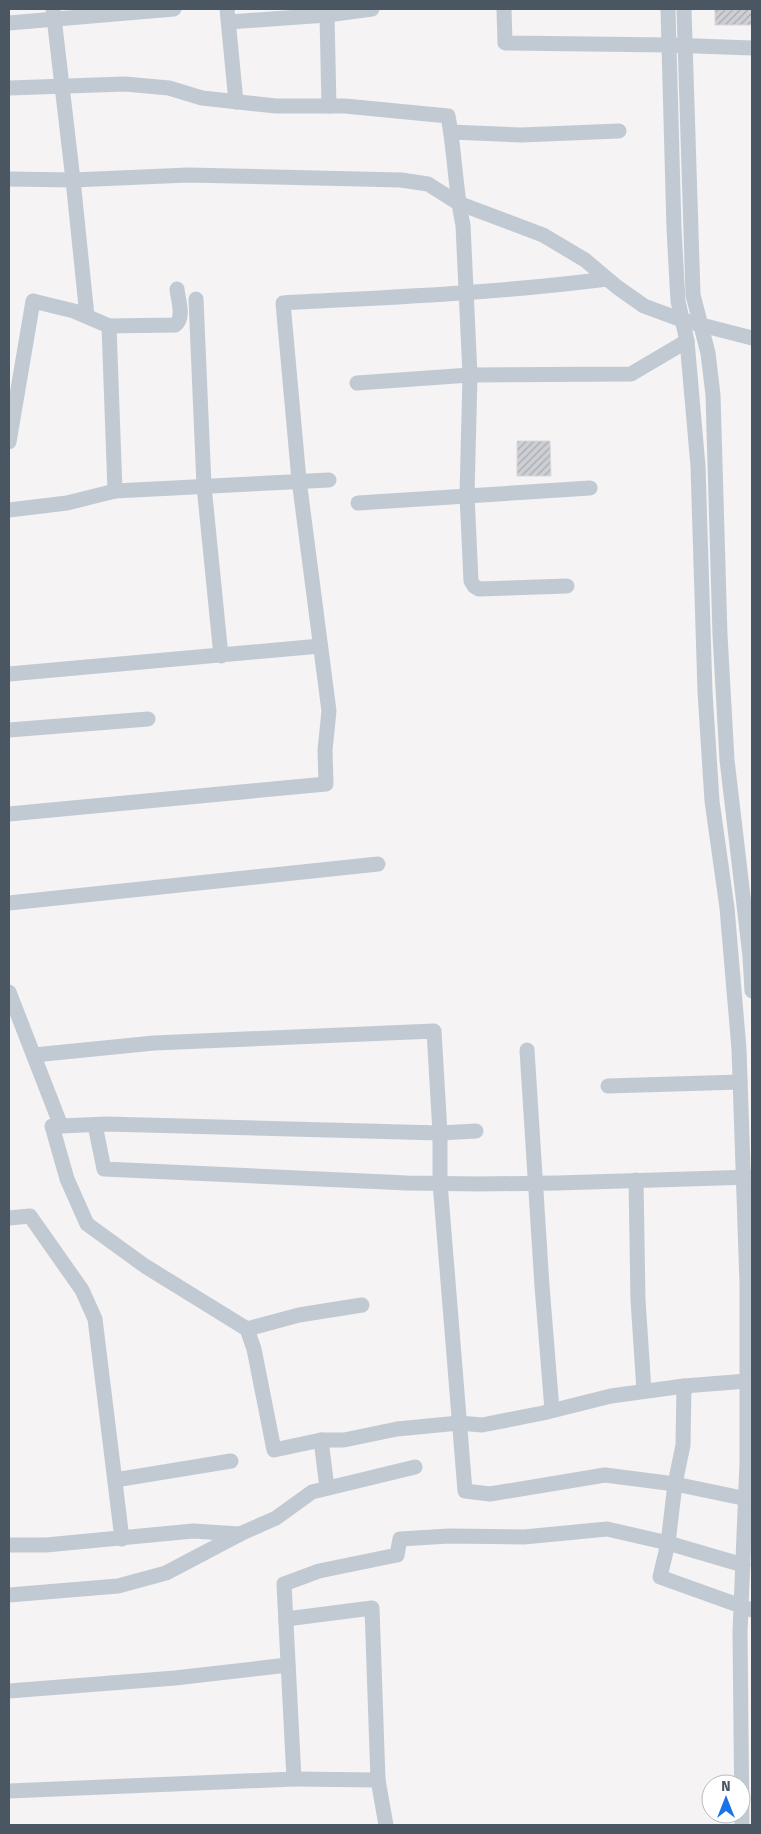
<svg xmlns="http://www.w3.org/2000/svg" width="761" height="1834" viewBox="0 0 761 1834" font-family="'Fira Sans',sans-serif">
  <defs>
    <pattern id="building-hatch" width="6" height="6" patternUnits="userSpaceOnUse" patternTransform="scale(1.25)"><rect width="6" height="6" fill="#cdcfd5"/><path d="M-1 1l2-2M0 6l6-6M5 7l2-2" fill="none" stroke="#a8abb0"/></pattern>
  </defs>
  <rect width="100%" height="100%" fill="#f5f3f3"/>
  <g fill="url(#building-hatch)" stroke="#d7d9de">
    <rect x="715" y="9" width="37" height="16"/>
    <polygon points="517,441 550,441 551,476 517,476"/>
  </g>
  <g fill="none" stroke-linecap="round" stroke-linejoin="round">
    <g stroke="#c1cad2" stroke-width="15">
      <polyline points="53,9 73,180 188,175 401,180 428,184 458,203 543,235 585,260 617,287 644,306 682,320 752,338"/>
      <polyline points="227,9 236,102"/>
      <polyline points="504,9 505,43 669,45 752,48"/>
      <polyline points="668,9 674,229 678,301 687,341 698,466 705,692 712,801 727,908 739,1049 747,1284 747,1463 740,1632 742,1825"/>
      <polyline points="684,9 693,295 708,353 713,395 720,635 727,760 750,956 752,991"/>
      <polyline points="327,15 329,106"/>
      <polyline points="229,22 327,15 372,9"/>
      <polyline points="9,23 174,9"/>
      <path d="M9 88 125 84 169 88 202 98 276 106H345L448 116C455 152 455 189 463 225L470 375 467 495 471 581 474 586 479 589 567 586"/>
      <polyline points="451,132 521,135 619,131"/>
      <polyline points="9,179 73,180 87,316"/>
      <polyline points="196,299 204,486 221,656"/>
      <path d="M109 326 175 325C185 318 178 300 177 289"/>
      <polyline points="357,383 470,375 631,374 687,341"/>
      <polyline points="9,442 33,301 74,311 109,326 115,491"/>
      <polyline points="358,503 590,488"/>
      <polyline points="9,510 67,503 115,491 329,480"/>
      <polyline points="9,674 320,646"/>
      <polyline points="9,730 148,719"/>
      <path d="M9 814 326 784 325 750 329 711 299 480 283 303C391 297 499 293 607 279"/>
      <polyline points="9,903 378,864"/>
      <polyline points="9,992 61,1126 106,1124 440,1133 476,1131"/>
      <polyline points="527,1050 542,1286 552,1410"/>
      <polyline points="34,1055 154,1043 434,1031 440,1133 440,1183 465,1491 490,1494 605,1475 675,1484 752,1500"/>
      <polyline points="608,1086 740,1082"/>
      <polyline points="95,1125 104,1169 407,1183 480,1184 557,1183 752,1177"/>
      <polyline points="61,1126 52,1126 67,1179 87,1224 145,1266 247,1329 254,1349 274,1450 321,1440 344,1440 397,1429 459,1423 482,1425 543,1413 611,1396 684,1386 747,1381"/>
      <polyline points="636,1180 638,1300 644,1391"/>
      <polyline points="9,1218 30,1216 82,1290 95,1319 122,1539"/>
      <polyline points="247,1329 299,1315 362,1305"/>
      <polyline points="684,1386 683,1445 675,1484 668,1543 660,1577 752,1610"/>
      <polyline points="321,1440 327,1488"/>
      <polyline points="115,1480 231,1461"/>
      <polyline points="9,1545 46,1545 193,1531 240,1534"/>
      <polyline points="9,1595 118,1586 166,1573 240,1534 276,1518 312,1492 415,1467"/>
      <polyline points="286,1619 372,1608 378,1780 294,1779"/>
      <polyline points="9,1691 175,1678 288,1665"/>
      <polyline points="378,1780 386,1825"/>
      <polyline points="9,1791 294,1779 284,1584 319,1571 397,1555 400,1539 449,1536 524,1537 607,1529 668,1543 743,1565"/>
    </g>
  </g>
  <rect width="761" height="1834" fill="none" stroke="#4a5661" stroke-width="20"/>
  <g transform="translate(726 1799)"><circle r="24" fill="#ffffff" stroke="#b7bbc0"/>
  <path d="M0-4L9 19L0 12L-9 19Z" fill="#1a73e8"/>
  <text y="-8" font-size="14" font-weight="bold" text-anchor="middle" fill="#4a5661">N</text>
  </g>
</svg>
